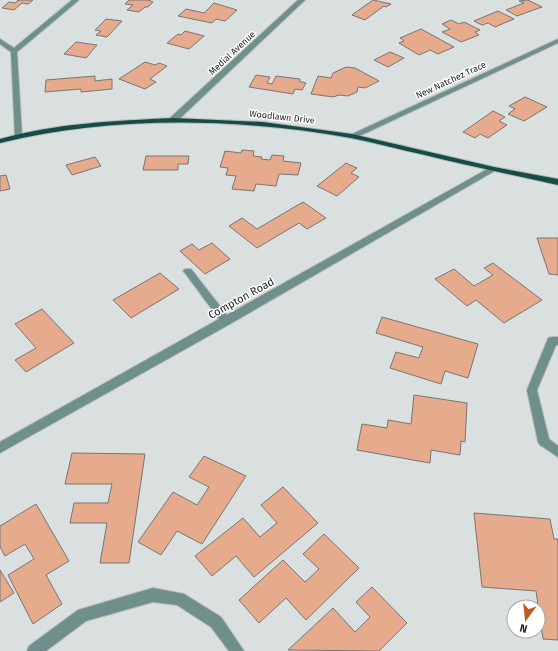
<svg xmlns="http://www.w3.org/2000/svg" width="558" height="651" viewBox="0 0 558 651" font-family="'Fira Sans',sans-serif">
  <rect width="100%" height="100%" fill="#dadfdf"/>
  <g fill="#e6aa8d" stroke="#797573">
    <polygon points="17,0 33,0 28,4 22,3 14,10 2,8 9,2 15,3 19,0"/>
    <polygon points="129,0 148,0 153,2 148,7 145,7 139,12 127,10 133,5 125,4"/>
    <polygon points="373,0 391,4 386,7 384,6 365,20 352,15"/>
    <polygon points="528,0 542,7 517,16 506,10 524,3 519,1"/>
    <polygon points="214,3 237,10 225,21 216,19 212,23 178,16 186,9 204,13"/>
    <polygon points="498,11 514,19 495,27 488,23 482,25 474,21"/>
    <polygon points="106,19 122,21 107,37 96,35 101,31 95,30"/>
    <polygon points="451,20 459,24 464,22 480,30 475,32 479,35 461,42 442,32 450,29 442,24"/>
    <polygon points="421,29 454,47 438,54 430,50 419,55 399,43 404,41 400,38"/>
    <polygon points="185,31 204,36 189,49 167,43 178,34 181,35"/>
    <polygon points="76,42 97,45 86,58 64,54"/>
    <polygon points="390,52 404,58 388,67 374,60"/>
    <polygon points="145,62 155,65 159,63 167,66 150,79 156,82 145,89 119,79"/>
    <polygon points="346,67 355,68 379,81 365,88 358,87 357,92 348,96 339,95 333,97 311,94 318,76 331,78 333,73"/>
    <polygon points="256,75 270,77 267,83 272,84 276,76 300,79 299,81 306,83 302,90 295,89 293,94 249,87"/>
    <polygon points="95,76 95,81 112,79 112,89 81,92 81,89 45,92 46,80"/>
    <polygon points="525,97 547,107 524,121 508,114 515,109 509,106"/>
    <polygon points="493,111 505,117 499,121 507,125 488,138 480,134 475,138 463,132"/>
    <polygon points="242,150 254,151 253,156 262,157 261,159 270,160 272,155 284,156 283,161 301,163 298,175 279,174 276,186 256,184 254,191 232,189 236,176 226,175 228,168 220,167 225,151 241,153"/>
    <polygon points="146,156 189,156 188,164 178,164 178,170 143,170"/>
    <polygon points="95,157 101,166 72,175 66,165"/>
    <polygon points="346,163 357,168 351,173 359,177 337,196 317,186"/>
    <polygon points="6,175 10,189 0,191 0,176"/>
    <polygon points="303,202 326,218 307,229 299,223 257,248 229,226 242,218 257,229"/>
    <polygon points="537,238 558,238 558,275 549,274"/>
    <polygon points="212,243 230,259 205,274 180,251 192,244 199,250"/>
    <polygon points="493,263 542,300 504,323 476,300 467,306 435,279 454,269 474,286 493,275 484,268"/>
    <polygon points="160,273 179,289 131,318 113,300"/>
    <polygon points="42,309 74,343 26,372 15,360 36,348 15,324"/>
    <polygon points="382,317 478,344 468,378 445,371 441,384 390,368 396,352 419,358 423,347 376,333"/>
    <polygon points="414,395 467,403 465,442 461,441 460,455 431,450 430,463 357,450 362,424 387,428 388,420 411,424"/>
    <polygon points="72,453 145,454 129,563 100,563 107,523 70,523 74,503 108,503 112,484 65,484"/>
    <polygon points="204,456 246,476 202,544 177,531 161,555 138,542 173,492 197,505 209,487 189,477"/>
    <polygon points="283,487 318,523 254,577 236,556 212,576 195,556 243,518 260,537 277,523 261,505"/>
    <polygon points="36,504 69,561 46,575 62,604 33,624 8,575 34,559 25,544 5,556 0,547 0,526"/>
    <polygon points="474,513 550,519 554,539 558,539 558,640 543,639 536,591 482,587"/>
    <polygon points="324,534 359,568 306,620 286,598 259,623 239,600 283,560 305,582 319,569 303,554"/>
    <polygon points="0,570 14,593 0,602"/>
    <polygon points="372,587 407,623 379,651 288,650 333,608 355,632 370,617 356,602"/>
  </g>
  <g fill="none" stroke-linecap="round" stroke-linejoin="round">
    <defs>
      <g id="minor">
        <polygon points="72,0 79,0 17,52 22,136 21,138 15,138 11,52 0,44 0,39 14,48"/>
        <polygon points="298,0 305,0 176,122 170,122 170,118"/>
        <polygon points="558,39 558,43 355,138 349,138 348,136"/>
        <polygon points="491,167 494,167 498,169 230,324 0,453 0,442 219,319 185,273 183,271 185,269 191,269 227,315"/>
        <polygon points="552,337 558,337 558,345 556,345 537,390 549,439 558,446 558,457 540,445 538,442 527,390 547,341 548,338"/>
        <polygon points="153,588 184,594 221,617 244,651 229,651 211,627 177,605 153,602 86,621 46,651 27,651 29,646 78,610"/>
      </g>
      <path id="major" d="M173 118 263 122 352 134 494 167 558 179V185C514 175 469 166 425 155 401 150 376 143 351 138 237 118 114 115 0 143V139C56 123 115 121 173 118Z"/>
    </defs>
    <use href="#minor" stroke="#b6baba" stroke-width="2"/>
    <use href="#major" stroke="#b6baba" stroke-width="2"/>
    <use href="#minor" fill="#6f8f8c" fill-rule="evenodd"/>
    <use href="#major" fill="#164c48" fill-rule="evenodd"/>
  </g>
  <g text-anchor="middle" stroke-width="3" stroke-linejoin="round" paint-order="stroke">
    <g font-size="9" fill="#252727" stroke="#fff">
      <text transform="translate(232 53) rotate(-43)" y="3">Medial Avenue</text>
      <text transform="translate(451 80) rotate(-25)" y="3">New Natchez Trace</text>
      <text transform="translate(282 117) rotate(6)" y="3">Woodlawn Drive</text>
    </g>
    <g font-size="11" fill="#252727" stroke="#fff">
      <text transform="translate(241 298) rotate(-29)" y="4">Compton Road</text>
    </g>
  </g>
  <g transform="translate(526 619) rotate(195)"><circle r="19" fill="#ffffff" stroke="#a8a9a9"/>
  <path d="M0-3L7 15L0 10L-7 15Z" fill="#be5b21"/>
  <text y="-6" font-size="11" font-weight="bold" text-anchor="middle" fill="#252727">N</text>
  </g>
</svg>
